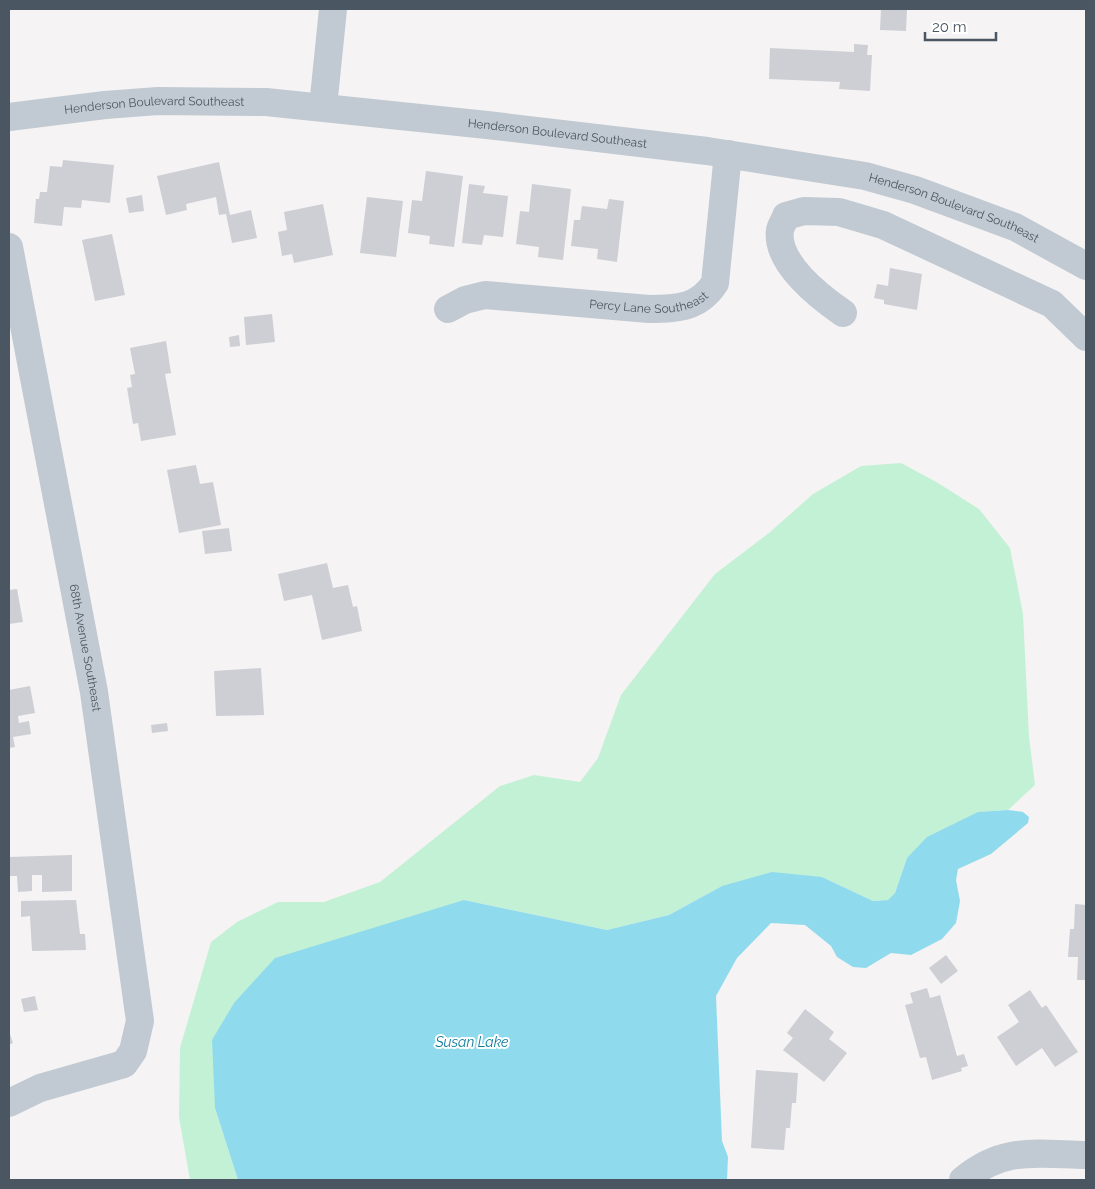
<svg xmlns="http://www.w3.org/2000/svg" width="1095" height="1189" viewBox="0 0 1095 1189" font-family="Raleway,sans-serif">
  <rect width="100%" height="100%" fill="#f5f3f3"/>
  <polygon fill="#c3f1d5" points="901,463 938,483 979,509 1010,548 1023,614 1029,737 1035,785 1008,810 978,812 907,858 895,893 889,900 873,901 822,877 722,886 669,915 607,930 464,900 215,1108 238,1180 190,1180 179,1117 180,1048 211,942 237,922 278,902 324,902 380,882 500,786 534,775 580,782 598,758 621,695 715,574 769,533 813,494 861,466"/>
  <polygon fill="#90daee" points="1008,810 1023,812 1029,817 1028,823 991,854 958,869 956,880 960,901 956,923 942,939 911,955 891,953 866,968 853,967 837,957 831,946 805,925 771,923 737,958 716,996 722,1141 728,1157 727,1180 238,1180 215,1108 212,1040 234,1003 275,958 464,900 607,930 669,915 722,886 772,872 822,877 873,901 888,900 895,893 907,858 927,837 978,812"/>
  <g fill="#cdcfd5">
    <polygon points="881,9 907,9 906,31 880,30"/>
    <polygon points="854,44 868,45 867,55 872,55 870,91 839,89 840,82 769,79 770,48 854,52"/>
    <polygon points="63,160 114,165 110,203 82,200 81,208 64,207 62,226 34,223 36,199 39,199 40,192 47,192 50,166 62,167"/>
    <polygon points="219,162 230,215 251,210 257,238 232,243 226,214 219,215 216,197 186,204 187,210 166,215 157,176"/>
    <polygon points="426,171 463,176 454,247 429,244 430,236 408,233 412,200 422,201"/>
    <polygon points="469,184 485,186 483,193 508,196 503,237 484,235 482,245 462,243"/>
    <polygon points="532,184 571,189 563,260 538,257 539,247 516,244 520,211 529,212"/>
    <polygon points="142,195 144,211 129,213 126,198"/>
    <polygon points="367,197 403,201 396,257 360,253"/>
    <polygon points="609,199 624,201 617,262 597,259 598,249 571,246 574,220 580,220 582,206 607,209"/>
    <polygon points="323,204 333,255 294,263 292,254 282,256 278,232 287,230 284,212"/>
    <polygon points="112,234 125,295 95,301 82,240"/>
    <polygon points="890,268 922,274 917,310 884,304 884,300 874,298 877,284 888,286"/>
    <polygon points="272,314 275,342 246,345 244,317"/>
    <polygon points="239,335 240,346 230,347 229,337"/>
    <polygon points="166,341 171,373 165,374 176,435 141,441 138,423 133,424 127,388 132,387 130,375 135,374 130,348"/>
    <polygon points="196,465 200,484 213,482 221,525 179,533 167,470"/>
    <polygon points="229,528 232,551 205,554 202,531"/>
    <polygon points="327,563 333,588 348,585 353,607 357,606 362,631 322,640 312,595 284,601 278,574"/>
    <polygon points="17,589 23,622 9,624 9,590"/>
    <polygon points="261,668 264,715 216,716 214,671"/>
    <polygon points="30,686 35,713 18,716 19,723 29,721 31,734 13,737 15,747 9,748 9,690"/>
    <polygon points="167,723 168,731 152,733 151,725"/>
    <polygon points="72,855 72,891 42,892 42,875 32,875 32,891 18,892 17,876 9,876 9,857"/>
    <polygon points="76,900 80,934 85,934 86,950 32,951 30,916 21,917 21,901"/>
    <polygon points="1075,904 1086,905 1086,980 1077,980 1078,957 1068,957 1070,929 1074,929"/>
    <polygon points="946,955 958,971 941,984 929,968"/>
    <polygon points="927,988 930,998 940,995 957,1056 964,1054 968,1066 961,1068 962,1071 932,1080 926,1057 920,1058 905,1005 913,1003 910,993"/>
    <polygon points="1030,990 1042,1008 1046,1005 1078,1052 1055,1067 1042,1048 1016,1066 997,1037 1019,1022 1008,1005"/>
    <polygon points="35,996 38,1010 24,1012 21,999"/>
    <polygon points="805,1009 834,1032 829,1039 847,1053 824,1082 783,1050 793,1038 787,1033"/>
    <polygon points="9,1031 13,1043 9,1045"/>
    <polygon points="756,1070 798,1073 796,1103 792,1103 790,1128 786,1128 784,1150 751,1148"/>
  </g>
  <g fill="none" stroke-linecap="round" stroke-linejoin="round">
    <g stroke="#c1cad2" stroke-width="28">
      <polyline points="323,107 333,9"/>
      <path id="s1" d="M9 117 105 105 158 101 266 102 487 125 707 151 865 176 915 190 1015 227 1086 266"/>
      <path id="s2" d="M9 247 94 692 140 1021 133 1051 124 1064 40 1088 9 1103"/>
      <path id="s3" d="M448 309 465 300 485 295 649 309C677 309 699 308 715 283L728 154"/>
      <path d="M843 313C820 297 775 263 780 230 781 225 785 220 786 216L804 211 839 212 883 225 1052 304 1086 337"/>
      <path d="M963 1180C1003 1146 1037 1154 1086 1155"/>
    </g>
  </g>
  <g text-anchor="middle" stroke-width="4" stroke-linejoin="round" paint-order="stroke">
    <g font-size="12" fill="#4a5661" stroke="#fff">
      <text dy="4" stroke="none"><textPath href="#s1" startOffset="146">Henderson Boulevard Southeast</textPath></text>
      <text dy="4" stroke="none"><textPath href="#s1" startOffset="551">Henderson Boulevard Southeast</textPath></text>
      <text dy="4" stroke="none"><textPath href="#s1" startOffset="956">Henderson Boulevard Southeast</textPath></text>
      <text dy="4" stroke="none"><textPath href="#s3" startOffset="205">Percy Lane Southeast</textPath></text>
      <text dy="4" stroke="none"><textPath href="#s2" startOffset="408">68th Avenue Southeast</textPath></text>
    </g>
    <g font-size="14" font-style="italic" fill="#0c7c9b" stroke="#fff">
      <text x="472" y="1047">Susan Lake</text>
    </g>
  </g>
  <rect width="1095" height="1189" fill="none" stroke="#4a5661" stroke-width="20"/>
  <path d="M925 32v8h71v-8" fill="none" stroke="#4a5661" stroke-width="2.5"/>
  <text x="932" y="32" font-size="15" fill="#4a5661" stroke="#ffffff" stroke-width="4" paint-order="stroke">20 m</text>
</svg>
